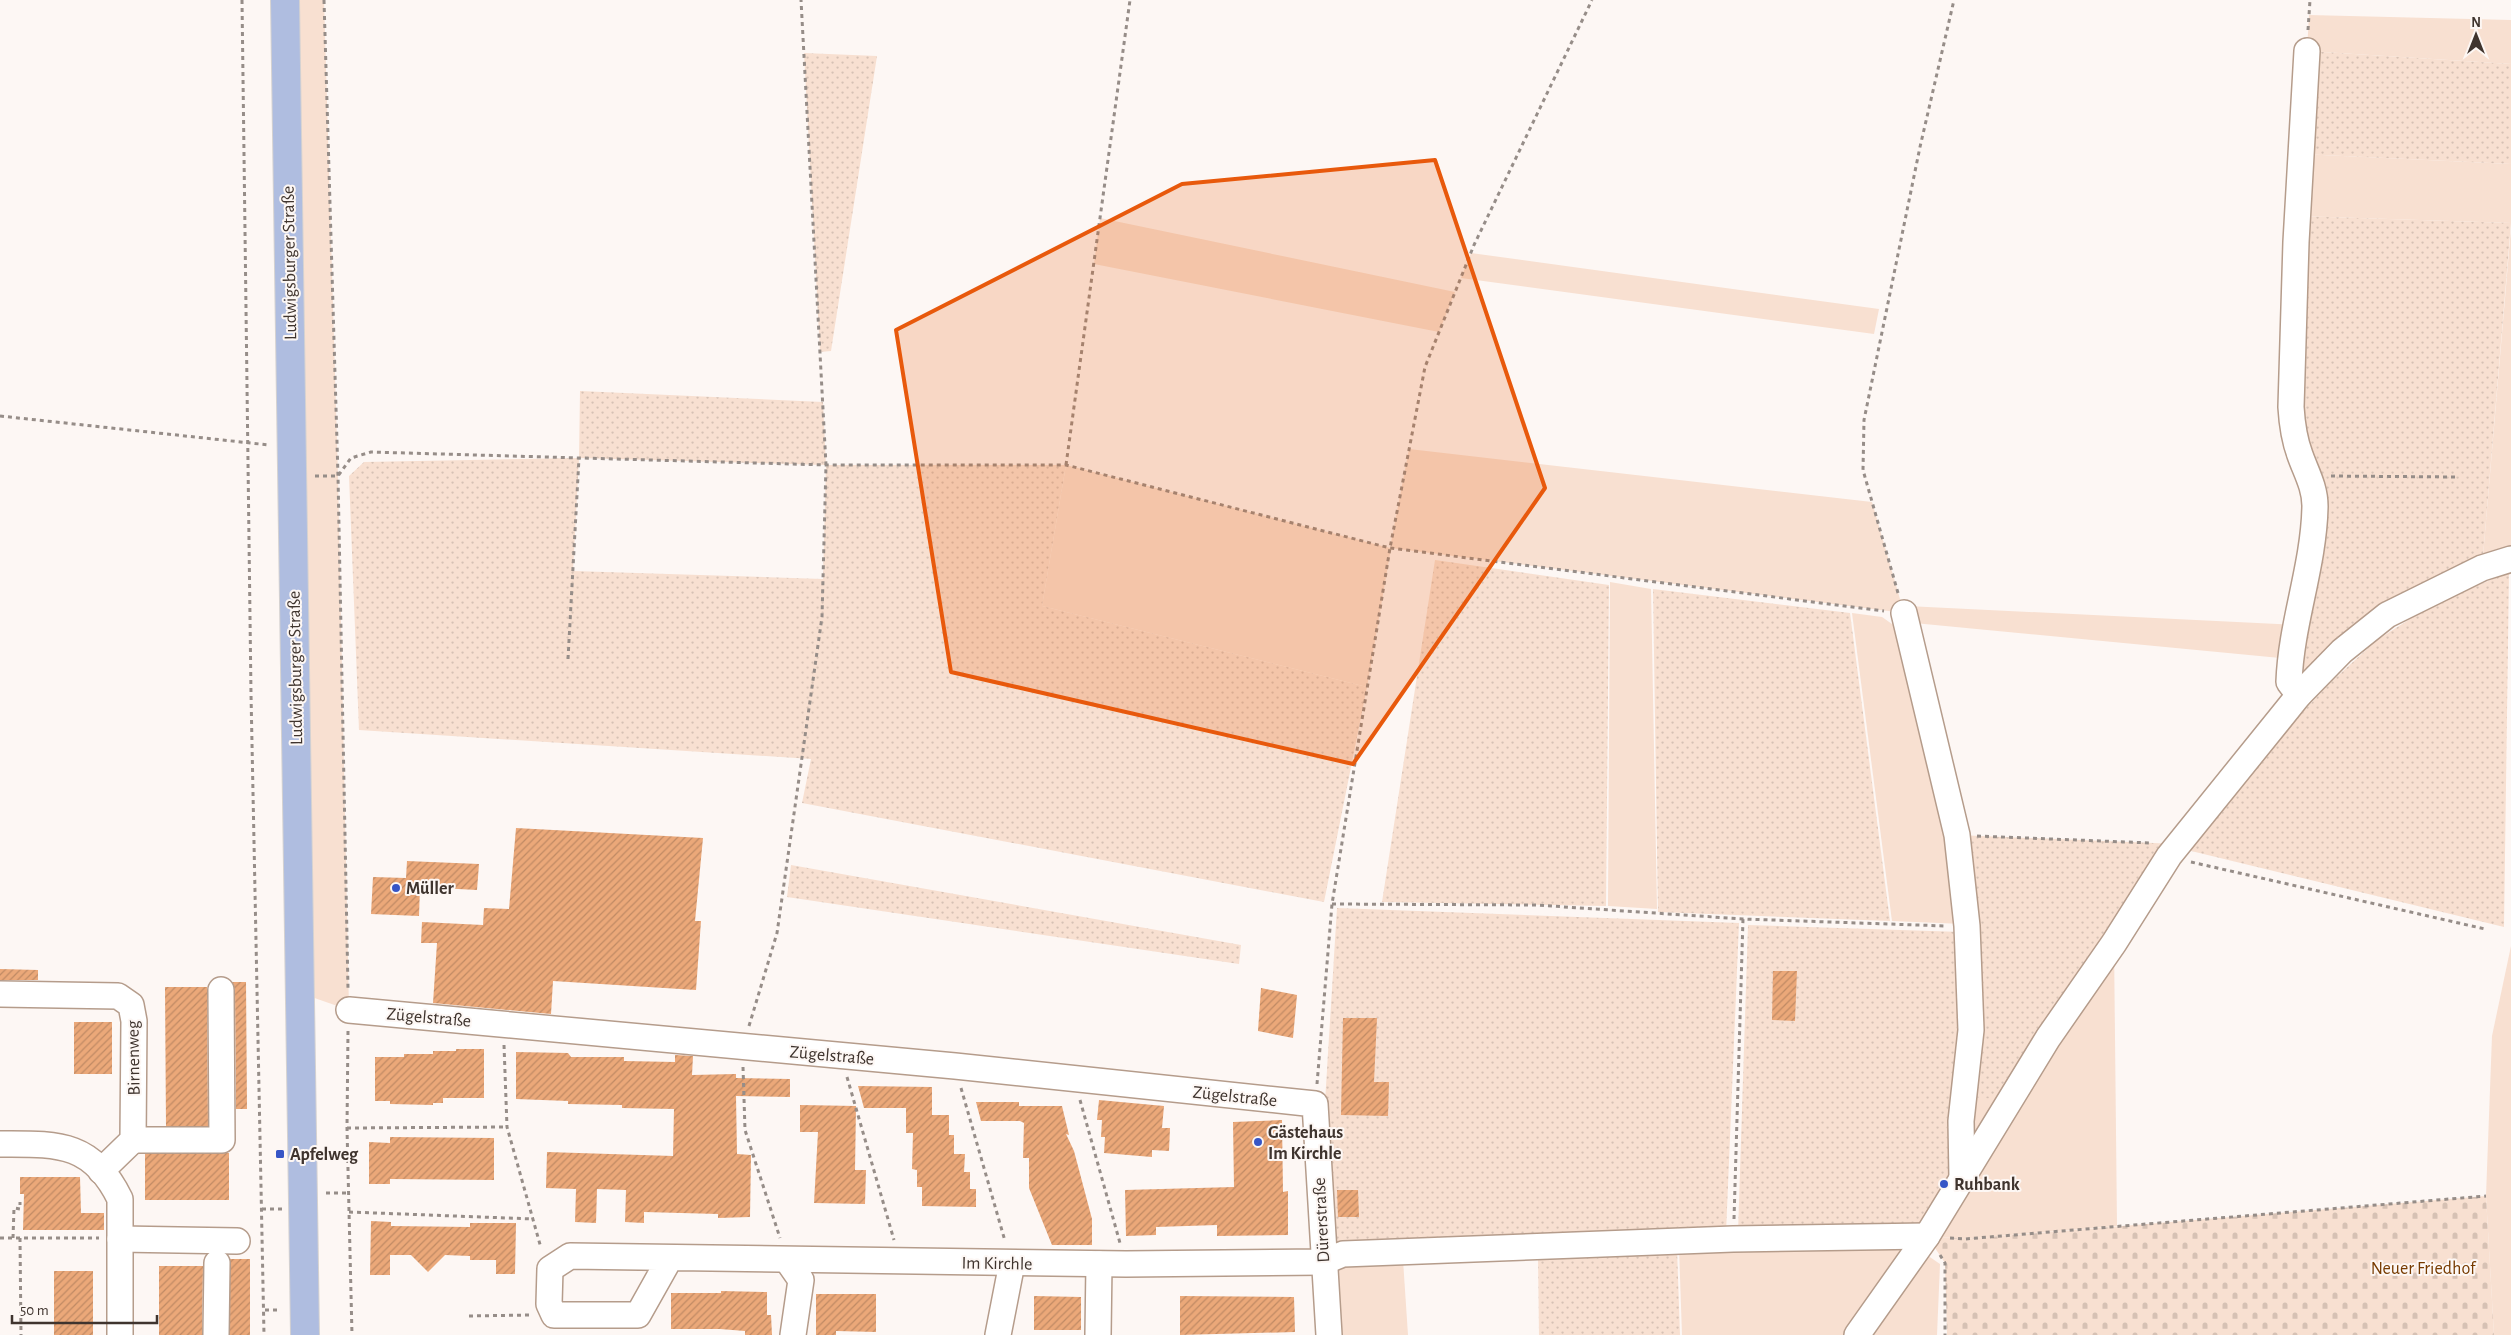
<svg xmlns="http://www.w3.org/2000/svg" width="2511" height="1335" viewBox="0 0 2511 1335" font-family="'Alegreya Sans',sans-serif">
  <defs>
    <pattern id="cemetery-stones" width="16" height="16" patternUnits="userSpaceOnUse" patternTransform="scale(1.25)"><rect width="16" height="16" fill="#f8e0d1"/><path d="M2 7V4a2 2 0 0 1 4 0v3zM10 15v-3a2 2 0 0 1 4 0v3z" fill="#d6c1b4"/></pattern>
    <pattern id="park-dots" width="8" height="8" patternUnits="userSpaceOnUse" patternTransform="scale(1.25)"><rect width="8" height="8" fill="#f8e0d1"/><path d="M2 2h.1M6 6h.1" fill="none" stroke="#d6c1b4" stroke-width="1.8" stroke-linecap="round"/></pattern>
    <pattern id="building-hatch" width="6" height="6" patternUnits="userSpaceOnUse" patternTransform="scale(1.25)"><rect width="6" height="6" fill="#eba879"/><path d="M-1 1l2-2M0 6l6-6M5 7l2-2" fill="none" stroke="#c08a64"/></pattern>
  </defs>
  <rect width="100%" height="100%" fill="#fdf7f4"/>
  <g fill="#f8e0d1">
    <polygon points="285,0 324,0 338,476 349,1010 300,993"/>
    <polygon points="2309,15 2511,20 2511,64 2307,51"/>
    <polygon points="2301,154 2511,164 2511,223 2297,216"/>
    <polygon points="1100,218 1455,292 1439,332 1094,264"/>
    <polygon points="2511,228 2511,559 2482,568"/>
    <polygon points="1471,253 1879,309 1874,334 1461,278"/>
    <polygon points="1409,449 1872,502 1904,613 1391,548 1367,687 1042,606 1066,465 1390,548"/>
    <polygon points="1610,582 1651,589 1657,909 1608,906"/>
    <polygon points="1907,606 2296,625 2290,659 1914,623"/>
    <polygon points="1852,613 1882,617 1902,631 1963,924 1892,921"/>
    <polygon points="2114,943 2117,1226 1965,1239 1927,1236 1964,1096"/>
    <polygon points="2511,946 2511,1335 2494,1335 2486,1196 2492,1036"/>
    <polygon points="1908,1242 1940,1264 1937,1335 1682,1335 1679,1247"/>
    <polygon points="1403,1260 1408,1335 1342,1335 1336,1267"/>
  </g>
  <polygon fill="url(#cemetery-stones)" points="2486,1196 2494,1335 1947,1335 1945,1263 1927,1236 1965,1239"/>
  <g fill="url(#park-dots)" fill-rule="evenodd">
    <polygon points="2307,51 2511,64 2511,164 2301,154"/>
    <polygon points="804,53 877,56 831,351 820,352"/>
    <polygon points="2297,216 2511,223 2482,568 2428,582 2299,695 2313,545 2300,457"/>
    <path d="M580 391 823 402 826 465H1066L1042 606 1367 687 1324 902 802 803 811 759 359 730 349 476 364 462 579 458ZM579 458 826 465 823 579 573 571Z"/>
    <polygon points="1435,560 1609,585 1606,906 1382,902"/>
    <polygon points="2509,572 2504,927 2187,850 2258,759 2330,683 2377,640 2432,605"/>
    <polygon points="1653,589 1850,613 1890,921 1658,912"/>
    <polygon points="1957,835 2178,844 2009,1100 1970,1097"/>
    <polygon points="791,865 1241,945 1239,964 787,897"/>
    <polygon points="1337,908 1739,923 1726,1233 1336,1249 1325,1102"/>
    <polygon points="1748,925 1962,932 1966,1032 1951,1175 1932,1212 1916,1226 1738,1233"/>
    <polygon points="1677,1249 1680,1335 1539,1335 1538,1256"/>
  </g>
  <g fill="url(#building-hatch)">
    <polygon points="516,828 703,838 695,921 701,921 696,990 553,981 551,1014 433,1003 437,943 421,943 422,922 483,925 484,908 509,909"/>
    <polygon points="407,861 479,864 477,890 420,887 419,916 371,914 373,877 406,878"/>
    <polygon points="0,969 38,970 38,980 0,980"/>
    <polygon points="1773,971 1797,971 1795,1021 1772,1020"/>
    <polygon points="232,982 246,982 247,1109 236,1109 235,990"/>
    <polygon points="165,987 207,987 208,1126 166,1126"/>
    <polygon points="1261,988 1297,995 1293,1038 1258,1031"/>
    <polygon points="1343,1018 1377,1018 1374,1082 1389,1082 1388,1116 1341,1115"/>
    <rect x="74" y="1022" width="38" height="52"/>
    <polygon points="456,1049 484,1049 484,1098 443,1098 443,1103 433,1103 433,1105 390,1104 390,1101 375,1101 375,1057 404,1057 404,1054 433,1054 433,1051 456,1051"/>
    <polygon points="516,1052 568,1053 571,1057 624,1057 624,1061 675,1062 675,1055 693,1056 692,1075 736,1074 736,1078 790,1079 790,1097 736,1096 737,1154 751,1155 750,1217 718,1218 718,1214 644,1212 644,1223 625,1222 626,1190 597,1189 596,1223 575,1222 576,1189 546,1188 547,1152 673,1156 674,1109 622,1108 622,1105 568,1104 568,1101 516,1099"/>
    <polygon points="858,1086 932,1087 932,1115 949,1115 949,1135 954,1135 954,1154 965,1154 964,1172 970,1172 970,1189 976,1189 976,1207 922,1206 922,1187 917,1187 917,1170 912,1169 913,1133 906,1133 906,1108 864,1108"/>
    <polygon points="1099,1100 1164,1106 1162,1128 1170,1128 1169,1151 1152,1150 1152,1157 1104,1153 1105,1137 1101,1137 1102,1120 1097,1120"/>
    <polygon points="976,1102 1019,1102 1019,1106 1062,1106 1069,1135 1066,1134 1074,1151 1092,1219 1092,1245 1052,1245 1029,1188 1029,1158 1023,1158 1024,1123 1020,1121 981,1121"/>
    <polygon points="800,1105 856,1106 855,1170 866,1170 865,1204 814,1203 818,1132 800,1132"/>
    <polygon points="1282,1120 1283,1192 1288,1191 1288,1235 1217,1236 1217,1225 1156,1227 1156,1235 1126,1236 1125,1190 1234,1187 1233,1122"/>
    <polygon points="390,1137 494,1138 494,1180 390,1179 390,1184 369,1184 369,1142 390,1143"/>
    <polygon points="229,1153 229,1200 145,1200 145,1154"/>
    <polygon points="20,1177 80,1177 81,1213 104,1213 104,1230 23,1230 24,1194 20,1194"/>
    <polygon points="1337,1190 1358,1190 1359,1217 1338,1217"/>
    <polygon points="371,1221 391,1222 391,1226 470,1227 470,1223 516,1223 515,1274 496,1274 496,1260 470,1260 470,1256 445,1255 428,1272 411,1255 390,1255 390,1275 370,1275"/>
    <rect x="230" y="1259" width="20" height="76"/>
    <polygon points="159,1266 203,1266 202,1335 159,1335"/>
    <rect x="54" y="1271" width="39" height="64"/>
    <polygon points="721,1291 767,1292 767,1315 771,1315 772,1335 745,1335 745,1331 720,1329 671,1329 671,1293 721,1293"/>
    <polygon points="816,1294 876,1294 876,1332 836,1331 836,1335 816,1335"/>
    <polygon points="1034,1296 1081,1297 1081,1330 1034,1330"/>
    <polygon points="1180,1296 1294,1297 1295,1332 1180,1335"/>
  </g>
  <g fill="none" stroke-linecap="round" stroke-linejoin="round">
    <defs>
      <g id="minor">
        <polyline points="1904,613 1957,835 1967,926 1971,1030 1961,1121 1962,1179"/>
        <path d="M2299 695 2289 682C2291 623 2314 566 2315 506 2315 487 2306 472 2300 455 2294 439 2292 424 2291 407L2296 242 2307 51"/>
        <polyline points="0,994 118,996 131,1005 134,1021 133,1140 101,1171"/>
        <polyline points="349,1010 955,1066 1315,1104 1329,1335"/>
        <polyline points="133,1140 222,1140 221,990"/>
        <path d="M0 1144C56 1144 92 1141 120 1199V1335"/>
        <polyline points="120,1239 237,1241"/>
        <polyline points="670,1258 638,1315 554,1315 549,1304 550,1269 570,1256 1126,1264 1323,1262 1343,1254 1733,1239 1927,1236"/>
        <polyline points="787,1260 801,1280 793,1335"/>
        <polyline points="216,1335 217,1263"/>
        <polyline points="998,1335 1012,1263"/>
        <polyline points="1098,1335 1099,1264"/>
        <polyline points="1857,1335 1927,1236 2048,1038 2114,943 2169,856 2299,695 2342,651 2387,615 2482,568 2511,559"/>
      </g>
      <polyline id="major" points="285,0 305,1335"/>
    </defs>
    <use href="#minor" stroke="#b59c8b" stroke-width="28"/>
    <use href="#major" stroke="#d5d2d1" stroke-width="30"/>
    <g stroke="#968d88" stroke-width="3" stroke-dasharray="4 4" stroke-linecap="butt">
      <polyline points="242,0 251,694 264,1335"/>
      <polyline points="324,0 338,476 348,989"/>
      <polyline points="2308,30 2310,0"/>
      <polyline points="0,416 269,445"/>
      <polyline points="1066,465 1130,0"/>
      <polyline points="315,476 338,476 351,458 371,452 826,465 1066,465 1390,548 1884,611"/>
      <polyline points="2331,476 2456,477"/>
      <polyline points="1898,593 1863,470 1864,420 1920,147 1954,0"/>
      <polyline points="568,659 579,458"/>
      <polyline points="1977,836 2151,843"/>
      <polyline points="2191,862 2485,929"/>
      <polyline points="1332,904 1536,905 1743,919 1946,926"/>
      <polyline points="749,1026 777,933 822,617 826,465 801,0"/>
      <polyline points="348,1031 347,1128 352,1335"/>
      <polyline points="504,1045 507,1127 541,1248"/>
      <polyline points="743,1067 745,1130 780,1238"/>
      <polyline points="847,1077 894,1240"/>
      <polyline points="1317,1084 1332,904 1390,548 1425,367 1474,245 1592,0"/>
      <polyline points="961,1088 1005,1241"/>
      <polyline points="1080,1100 1120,1243"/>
      <polyline points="347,1128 507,1127"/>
      <polyline points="326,1193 348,1193"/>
      <polyline points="262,1209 282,1209"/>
      <polyline points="349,1212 534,1219"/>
      <polyline points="1734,1219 1743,919"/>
      <polyline points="0,1238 99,1238"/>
      <polyline points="13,1238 14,1208 20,1209 20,1202"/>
      <polyline points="20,1238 21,1335"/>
      <polyline points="1950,1238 1965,1239 2486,1196"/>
      <polyline points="1940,1255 1945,1263 1945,1335"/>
      <polyline points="265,1310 281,1310"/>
      <polyline points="469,1316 531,1315"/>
    </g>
    <use href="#minor" stroke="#fff" stroke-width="25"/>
    <use href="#major" stroke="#afbde0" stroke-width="28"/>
  </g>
  <path fill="#e8590c" fill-opacity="0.2" stroke="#e8590c" stroke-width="4" stroke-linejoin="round" d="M1435 160 1545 488 1353 764 951 672 896 330 1182 184Z"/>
  <g fill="#3655c6" stroke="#fdf7f4" stroke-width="2">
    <circle cx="396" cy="888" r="5"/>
    <circle cx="1258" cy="1142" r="5"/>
    <rect x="275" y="1149" width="10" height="10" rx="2.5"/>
    <circle cx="1944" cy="1184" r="5"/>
  </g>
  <g text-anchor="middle" stroke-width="4" stroke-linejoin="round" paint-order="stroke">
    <g font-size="18" fill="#3f342e" stroke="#fdf7f4">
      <text transform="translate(289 263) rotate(-91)" y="6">Ludwigsburger Straße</text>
      <text transform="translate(295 668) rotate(-91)" y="6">Ludwigsburger Straße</text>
      <text transform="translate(429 1017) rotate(5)" y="6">Zügelstraße</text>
      <text transform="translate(832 1055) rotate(5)" y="6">Zügelstraße</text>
      <text transform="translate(133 1058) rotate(-91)" y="6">Birnenweg</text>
      <text transform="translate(1235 1096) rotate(6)" y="6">Zügelstraße</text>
      <text transform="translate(1321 1220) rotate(-93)" y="6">Dürerstraße</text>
      <text transform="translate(997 1263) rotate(1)" y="6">Im Kirchle</text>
    </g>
    <g font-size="18" font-weight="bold" fill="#3f342e" stroke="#fdf7f4" text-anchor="start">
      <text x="406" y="894">Müller</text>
      <text x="1268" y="1138">Gästehaus<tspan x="1268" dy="21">Im Kirchle</tspan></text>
      <text x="290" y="1160">Apfelweg</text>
      <text x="1954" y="1190">Ruhbank</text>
    </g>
    <g font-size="18" fill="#773b00" stroke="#fdf7f4">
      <text x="2423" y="1274">Neuer Friedhof</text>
    </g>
  </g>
  <g transform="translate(2476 35)" stroke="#fdf7f4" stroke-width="4" paint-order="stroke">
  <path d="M0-4L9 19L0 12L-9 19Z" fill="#3f342e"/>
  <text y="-8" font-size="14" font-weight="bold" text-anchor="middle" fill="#3f342e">N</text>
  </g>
  <path d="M12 1315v8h145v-8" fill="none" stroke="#3f342e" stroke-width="2.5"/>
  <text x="20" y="1315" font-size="15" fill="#3f342e" stroke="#fdf7f4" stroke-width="4" paint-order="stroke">50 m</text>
</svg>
